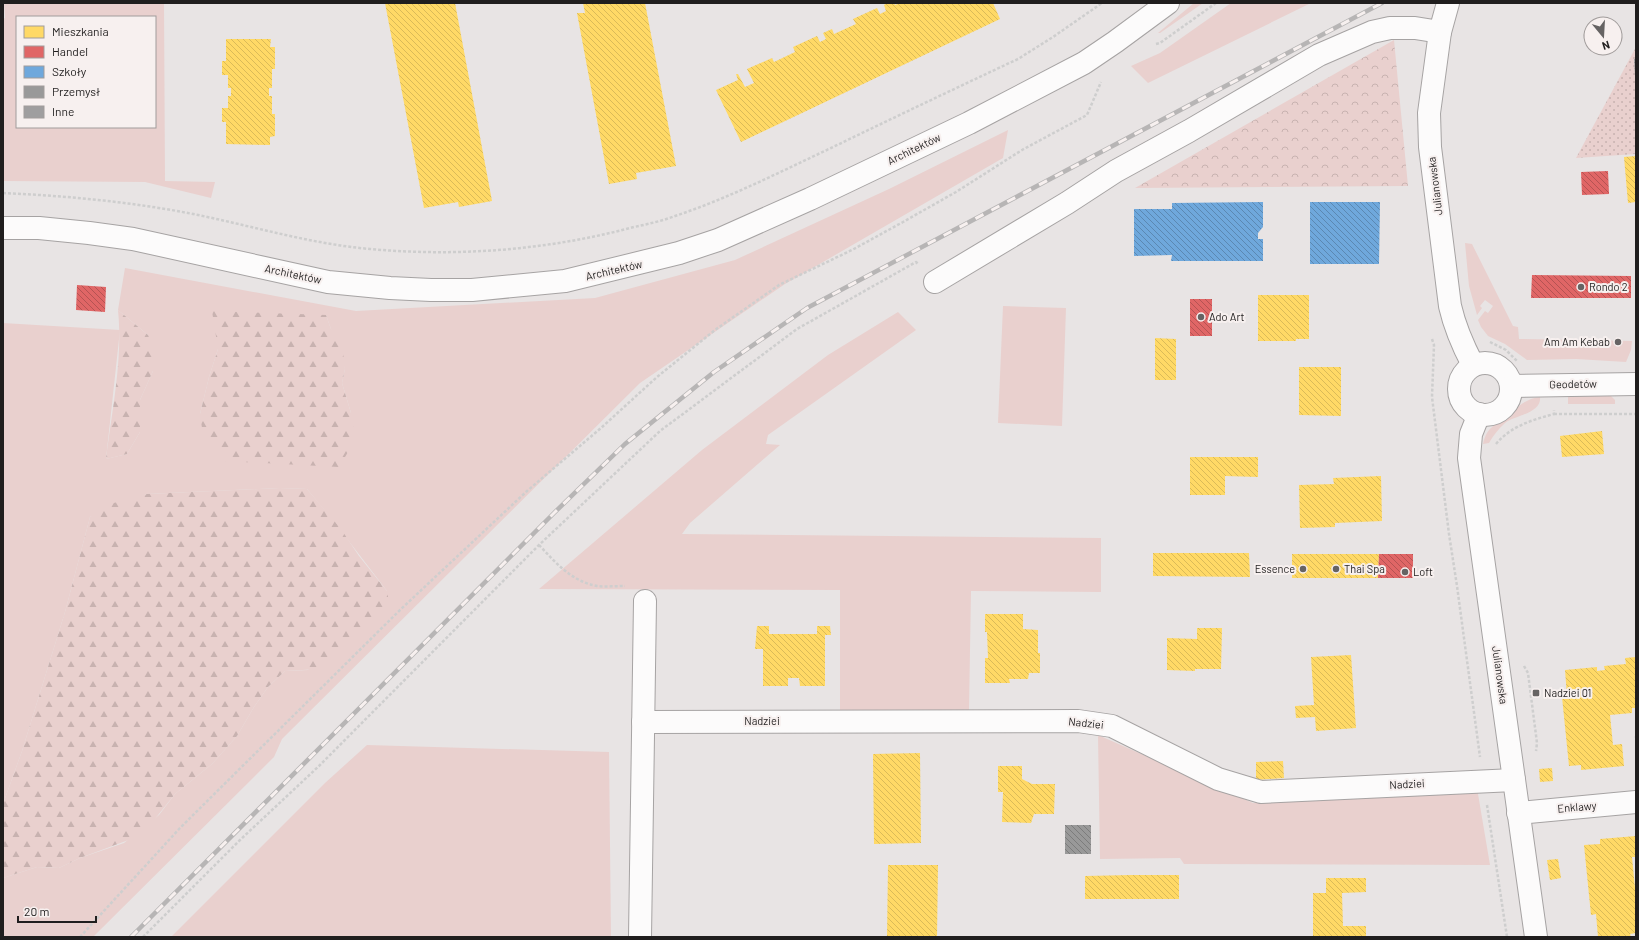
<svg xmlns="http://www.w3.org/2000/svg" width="1639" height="940" viewBox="0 0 1639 940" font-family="Barlow,sans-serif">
  <defs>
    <pattern id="forest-firs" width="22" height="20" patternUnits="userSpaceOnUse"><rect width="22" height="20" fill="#e9d0ce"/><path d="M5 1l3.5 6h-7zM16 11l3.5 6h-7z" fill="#c8b2b0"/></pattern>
    <pattern id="park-crowns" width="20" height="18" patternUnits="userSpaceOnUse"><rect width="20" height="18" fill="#e9d0ce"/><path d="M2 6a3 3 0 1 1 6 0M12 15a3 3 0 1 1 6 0" fill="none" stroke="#c8b2b0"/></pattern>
    <pattern id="garden-dots" width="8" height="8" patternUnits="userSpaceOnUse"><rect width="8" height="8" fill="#e9d0ce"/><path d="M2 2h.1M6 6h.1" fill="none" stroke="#c8b2b0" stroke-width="1.8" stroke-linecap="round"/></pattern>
    <pattern id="homes-back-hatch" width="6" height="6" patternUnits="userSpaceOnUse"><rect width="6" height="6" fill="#ffd966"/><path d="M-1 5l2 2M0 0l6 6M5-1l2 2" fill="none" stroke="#daba58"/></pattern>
    <pattern id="shops-back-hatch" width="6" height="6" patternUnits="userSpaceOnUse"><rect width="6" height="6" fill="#e06666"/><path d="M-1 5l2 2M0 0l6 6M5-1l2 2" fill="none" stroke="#b55353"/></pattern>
    <pattern id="schools-back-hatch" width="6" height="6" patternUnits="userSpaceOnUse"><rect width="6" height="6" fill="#6fa8dc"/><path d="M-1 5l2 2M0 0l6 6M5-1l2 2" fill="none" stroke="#5b88b2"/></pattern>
    <pattern id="industry-back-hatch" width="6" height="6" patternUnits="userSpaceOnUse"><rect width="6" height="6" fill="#999"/><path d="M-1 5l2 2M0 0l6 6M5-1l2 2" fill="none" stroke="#7c7c7c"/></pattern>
    <pattern id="building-back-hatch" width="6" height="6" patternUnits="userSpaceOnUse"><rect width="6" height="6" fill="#9f9e9f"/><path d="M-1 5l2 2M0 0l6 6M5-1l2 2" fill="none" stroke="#818081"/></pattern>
  </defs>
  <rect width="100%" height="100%" fill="#e8e4e4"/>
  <g fill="#e9d0ce" fill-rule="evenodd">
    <path d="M4 3H164L165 181 215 182 211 198 145 182 3 181V19L5 18ZM17 17H155V127H17Z"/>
    <polygon points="1194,3 1203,3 1160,33 1158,33"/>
    <polygon points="1231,3 1311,3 1148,83 1131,66 1160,53"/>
    <path d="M1008 130 1003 158 785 284 640 383 282 739 274 757 93 937H3V878L37 867 59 868 80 858 124 843 159 815 175 794 212 764 237 736 254 707 268 687 285 671 308 670 387 591C361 557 335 522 307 489L280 488 147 494 90 517 65 612 22 751 3 804V323L120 330 106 459 127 454 140 432V400L153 371 148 335 118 310 125 268 356 311 595 298 735 260 889 189ZM326 315 345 369 342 383 351 413 200 414 209 377 218 349Z"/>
    <polygon points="1465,243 1472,244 1513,326 1518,327 1519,339 1632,341 1631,350 1626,362 1576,359 1527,360 1505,344 1488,336 1481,327 1478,320 1485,311 1488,313 1493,306 1485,300 1480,306 1482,308 1477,315 1469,286"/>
    <polygon points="1003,306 1066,308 1062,426 998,423"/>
    <polygon points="898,312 916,330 768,435 766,444 780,445 690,523 682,534 1101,538 1101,592 971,591 969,710 840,710 840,590 539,589 702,450 828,355"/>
    <polygon points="1568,395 1610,395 1615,400 1615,404 1568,404"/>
    <path d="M1540 397C1542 413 1516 415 1505 423 1498 429 1493 436 1489 443L1483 444C1487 426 1496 425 1509 415 1519 406 1525 399 1540 397Z"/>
    <polygon points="1098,735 1253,803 1477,788 1490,865 1184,864 1180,858 1100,859"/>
    <polygon points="367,745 609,752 611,937 171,937 325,783"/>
  </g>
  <g fill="url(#forest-firs)">
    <path d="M118 310 148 335 156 354 153 371 140 400V432L127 454 106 459C112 410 123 359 118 310Z"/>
    <polygon points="212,311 326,315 331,329 341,336 345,369 342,383 351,413 354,430 351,447 339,467 224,461 208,440 202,428 200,414 209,377 218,349"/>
    <polygon points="280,488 307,489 341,529 359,556 387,591 389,602 320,669 285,671 268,687 254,707 237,736 212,764 175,794 142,835 80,858 59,868 37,867 3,878 3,804 22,751 65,612 90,517 110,504 147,494"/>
  </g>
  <polygon fill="url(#park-crowns)" points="1394,40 1408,186 1135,188"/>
  <polygon fill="url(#garden-dots)" points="1636,47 1636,154 1576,158"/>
  <g fill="url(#homes-back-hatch)">
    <polygon points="385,3 455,3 492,201 459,207 458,202 424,208"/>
    <polygon points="583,3 645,3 676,166 636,173 637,179 609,184 577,13 585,13"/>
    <polygon points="887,3 894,3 895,5 900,3 993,3 1000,19 741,142 716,90 738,80 736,74 738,74 745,87 754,83 747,69 772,58 774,62 795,52 793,47 817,36 820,42 826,39 823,33 832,29 834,34 856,24 853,19 877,8 880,14 886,11 884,5"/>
    <polygon points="226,39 271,39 270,47 275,47 275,69 272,69 272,88 269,88 269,96 272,96 272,114 275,114 275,136 270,137 270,145 226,144 226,122 222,122 222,108 228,108 228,96 231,96 231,88 228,88 228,75 222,75 222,61 226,61"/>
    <polygon points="1636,156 1636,202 1628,203 1624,157"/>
    <polygon points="1258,295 1309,295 1309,339 1296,339 1296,341 1258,341"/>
    <polygon points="1155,338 1176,339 1176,380 1155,380"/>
    <polygon points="1299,367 1341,367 1341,416 1299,415"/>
    <polygon points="1602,431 1604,454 1562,457 1560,436"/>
    <polygon points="1190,457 1258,457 1258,477 1225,476 1225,495 1190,495"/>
    <polygon points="1381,476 1382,521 1335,523 1335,527 1300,528 1299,485 1334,484 1333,478"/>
    <polygon points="1153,553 1249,553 1250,577 1153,576"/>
    <polygon points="1292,554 1379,554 1378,578 1292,578"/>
    <polygon points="985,614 1023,614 1023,629 1038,630 1038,653 1040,653 1040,673 1029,673 1028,679 1009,679 1010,683 985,683 985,658 988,658 987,632 985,632"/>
    <polygon points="757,626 769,626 769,634 817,634 817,626 830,626 831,635 825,635 825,686 800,686 799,678 788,678 788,686 763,686 763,649 755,649"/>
    <polygon points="1197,628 1222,628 1221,669 1195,669 1195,671 1167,670 1167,638 1197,639"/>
    <polygon points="1351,655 1356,728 1316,731 1315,717 1296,718 1295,706 1314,705 1311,657"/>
    <polygon points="1636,657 1636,708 1632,708 1632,713 1610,715 1613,745 1622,744 1624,766 1581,770 1581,765 1569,766 1562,697 1567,696 1565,670 1597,667 1597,671 1605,670 1604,666 1626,664 1625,658"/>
    <polygon points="920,753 921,843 874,844 873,754"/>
    <polygon points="1283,761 1284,778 1256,780 1256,762"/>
    <polygon points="998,766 1022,766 1022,779 1032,784 1055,784 1054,814 1034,814 1031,823 1002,822 1003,792 998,792"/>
    <polygon points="1552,768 1553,781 1540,782 1539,769"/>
    <polygon points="1636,836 1636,857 1632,857 1635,888 1636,887 1636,933 1630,934 1631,937 1598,937 1596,914 1591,915 1584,845 1600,844 1600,839"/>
    <polygon points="1558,859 1561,878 1550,880 1547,860"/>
    <polygon points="888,865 938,865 937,937 887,937"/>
    <polygon points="1131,875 1179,875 1179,899 1085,899 1085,876"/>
    <polygon points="1326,878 1366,878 1366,892 1342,893 1343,926 1366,926 1366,937 1313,937 1313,893 1326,893"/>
  </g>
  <g fill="url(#shops-back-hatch)">
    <polygon points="1608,171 1609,194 1582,195 1581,172"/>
    <polygon points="1532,275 1631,276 1631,298 1531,298"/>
    <polygon points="77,285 106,287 105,312 76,310"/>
    <rect x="1190" y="299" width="22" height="37"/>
    <polygon points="1379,554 1413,554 1413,578 1378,578"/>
  </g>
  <g fill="url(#schools-back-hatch)">
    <polygon points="1263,202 1263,227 1258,233 1258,239 1263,239 1263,261 1171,261 1172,255 1134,256 1134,209 1172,209 1172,203"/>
    <polygon points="1310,202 1380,202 1379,264 1310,264"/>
  </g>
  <rect fill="url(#industry-back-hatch)" x="1065" y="825" width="26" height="29"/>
  <polygon fill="url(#building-back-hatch)" points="1634,59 1636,59 1636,76 1635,76"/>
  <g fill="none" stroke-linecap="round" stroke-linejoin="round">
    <defs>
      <g id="minor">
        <path d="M1448 3 1440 32 1429 113 1430 147 1450 306C1455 328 1463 346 1473 365"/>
        <polyline points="3,228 39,228 89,233 133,239 328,282 390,288 431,290 472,290 565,281 679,253 718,240 810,199 969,123 1084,63 1115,42 1168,3"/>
        <polyline points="935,282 1067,203 1116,171 1189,131 1319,55 1372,32 1390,28 1415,28 1440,32"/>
        <circle cx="1485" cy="389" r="26"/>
        <polyline points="1511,386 1636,384"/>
        <polyline points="1479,414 1471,434 1469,458 1536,937"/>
        <polyline points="643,722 1078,721 1112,726 1218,779 1261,792 1514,780"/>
        <polyline points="1518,813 1636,802"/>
        <polyline points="640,937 645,601"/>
      </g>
    </defs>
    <use href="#minor" stroke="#a6a3a3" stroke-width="24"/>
    <g stroke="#cecece" stroke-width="2.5" stroke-dasharray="3 2" stroke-linecap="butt">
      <polyline points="1156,44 1160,43 1216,3"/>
      <path d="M3 193C68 196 134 202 198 215 256 227 312 244 370 249 459 257 548 250 634 227 648 224 662 221 675 216 729 198 780 172 831 148 893 118 956 88 1018 59L1053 37 1102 3"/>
      <polyline points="1432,339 1434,345 1432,397 1449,534 1457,586 1480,757"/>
      <polyline points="1490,342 1506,350 1517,361"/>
      <polyline points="1554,414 1636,414"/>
      <path d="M1496 444C1511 426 1532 420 1554 414V410"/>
      <path d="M539 545C556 563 571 581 597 586 606 587 616 586 625 586"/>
      <polyline points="1524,666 1528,673 1537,743 1536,751"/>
      <polyline points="1636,736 1636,738"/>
      <polyline points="1487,805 1507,937"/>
      <polyline points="80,937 180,828 400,610 527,491 601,428 657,377 715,330 779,285 852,250 903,222 956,192 1022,150 1087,115 1101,82"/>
      <polyline points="143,937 240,840 319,766 539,545 660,431 797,329 916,262 918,264"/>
    </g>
    <use href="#minor" stroke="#fcfbfb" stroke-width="22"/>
    <defs>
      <polyline id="rail" points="131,937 554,513 625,444 714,372 807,308 1382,3"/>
    </defs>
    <use href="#rail" stroke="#b7b5b5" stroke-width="4.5"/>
    <use href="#rail" stroke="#f7f0ef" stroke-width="3" stroke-dasharray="9" stroke-linecap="butt"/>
  </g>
  <g fill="#666363" stroke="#f7f0ef" stroke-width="1.5">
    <circle cx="1581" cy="287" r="4"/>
    <circle cx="1201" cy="317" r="4"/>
    <circle cx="1618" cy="342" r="4"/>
    <circle cx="1303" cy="569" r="4"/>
    <circle cx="1336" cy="569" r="4"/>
    <circle cx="1405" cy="572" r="4"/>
    <rect x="1532" y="689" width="8" height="8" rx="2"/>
  </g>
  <g text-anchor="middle" stroke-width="4" stroke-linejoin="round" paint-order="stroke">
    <g font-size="11" fill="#201e1e" stroke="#f7f0ef">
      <text transform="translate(914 149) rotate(-26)" y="4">Architektów</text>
      <text transform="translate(1435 186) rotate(-97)" y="4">Julianowska</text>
      <text transform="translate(614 270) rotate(-13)" y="4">Architektów</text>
      <text transform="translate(293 274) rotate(12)" y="4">Architektów</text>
      <text transform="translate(1573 384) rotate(-1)" y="4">Geodetów</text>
      <text transform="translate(1500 675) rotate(82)" y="4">Julianowska</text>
      <text x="762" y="725">Nadziei</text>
      <text transform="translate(1086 723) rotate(6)" y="4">Nadziei</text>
      <text transform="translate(1407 784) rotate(-3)" y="4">Nadziei</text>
      <text transform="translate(1577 807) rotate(-5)" y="4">Enklawy</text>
    </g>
    <g font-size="11" fill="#201e1e" stroke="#f7f0ef" text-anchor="start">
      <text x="1589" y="291">Rondo 2</text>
      <text x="1209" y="321">Ado Art</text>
      <text x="1610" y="346" text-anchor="end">Am Am Kebab</text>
      <text x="1295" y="573" text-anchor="end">Essence</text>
      <text x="1344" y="573">Thai Spa</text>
      <text x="1413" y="576">Loft</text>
      <text x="1544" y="697">Nadziei 01</text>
    </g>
  </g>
  <rect width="1639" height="940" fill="none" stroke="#201e1e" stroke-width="8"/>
  <rect x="16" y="16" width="140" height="112" fill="#f7f0ef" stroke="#a19c9b"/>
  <rect x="24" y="26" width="20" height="12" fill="#ffd966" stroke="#a19c9b"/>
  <text x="52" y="36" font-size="12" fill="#201e1e">Mieszkania</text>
  <rect x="24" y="46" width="20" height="12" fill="#e06666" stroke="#a19c9b"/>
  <text x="52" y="56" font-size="12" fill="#201e1e">Handel</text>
  <rect x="24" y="66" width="20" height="12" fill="#6fa8dc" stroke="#a19c9b"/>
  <text x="52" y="76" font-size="12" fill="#201e1e">Szkoły</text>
  <rect x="24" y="86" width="20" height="12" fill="#999999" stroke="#a19c9b"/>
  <text x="52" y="96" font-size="12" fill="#201e1e">Przemysł</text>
  <rect x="24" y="106" width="20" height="12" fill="#9f9e9f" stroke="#a19c9b"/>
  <text x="52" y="116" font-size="12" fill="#201e1e">Inne</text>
  <g transform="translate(1603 36) rotate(162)"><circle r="19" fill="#f7f0ef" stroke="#a19c9b"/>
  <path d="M0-3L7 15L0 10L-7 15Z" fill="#666363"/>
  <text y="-6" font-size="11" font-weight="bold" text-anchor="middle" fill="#201e1e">N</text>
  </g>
  <path d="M18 916v6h78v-6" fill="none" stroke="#201e1e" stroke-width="2"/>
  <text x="24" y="916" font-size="12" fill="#201e1e" stroke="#f7f0ef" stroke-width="3" paint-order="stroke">20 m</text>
</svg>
